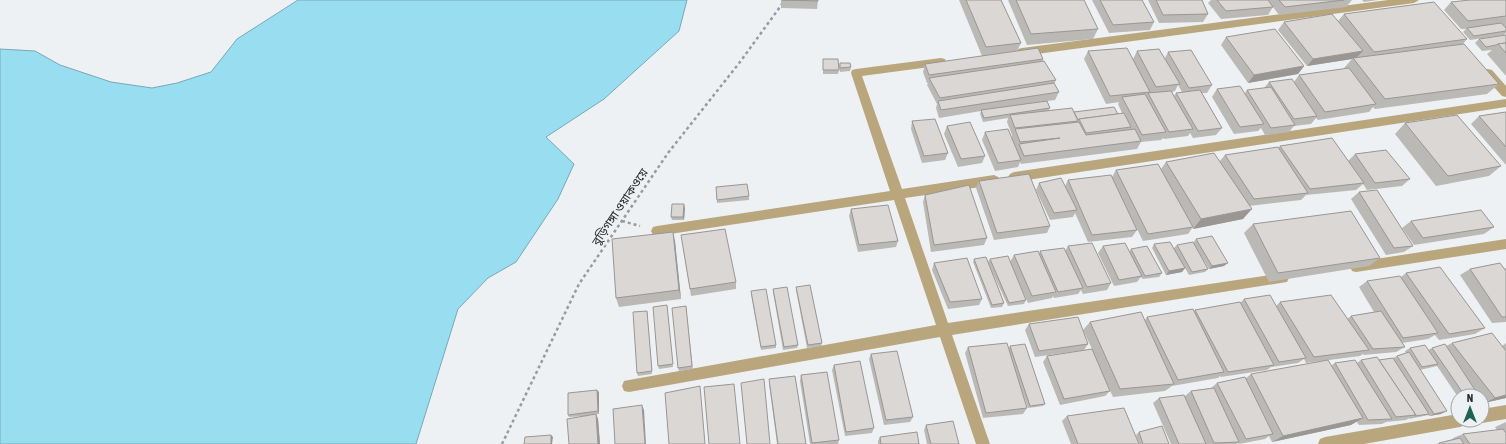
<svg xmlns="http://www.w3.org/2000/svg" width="1506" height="444" viewBox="0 0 1506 444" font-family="'Asap Condensed','Noto Sans Bengali',sans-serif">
  <rect width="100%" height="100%" fill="#eef1f4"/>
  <polygon fill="#99ddf1" stroke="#78a8b6" points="298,0 687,0 679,31 604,99 546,137 574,164 558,199 516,262 488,278 458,309 416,444 0,444 0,49 35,51 60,65 111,82 152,88 177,83 211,72 237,39"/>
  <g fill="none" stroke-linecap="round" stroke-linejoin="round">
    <g stroke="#989a9c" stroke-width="2.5" stroke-dasharray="3 3" stroke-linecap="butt">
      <polyline points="622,221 640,226"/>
      <polyline points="502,444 579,284 668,153 740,62 785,0"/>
    </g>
    <g fill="#b9a67d" fill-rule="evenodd">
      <polygon points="1388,0 1419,0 1414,3 1022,56 1018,55 1017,52 1018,49 1022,48"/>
      <polygon points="941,58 945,59 946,62 945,65 862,76 902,189 994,175 998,177 1000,180 998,183 994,185 905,198 948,323 1283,273 1287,274 1289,278 1287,282 952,335 990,444 976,444 940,337 629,392 624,391 622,386 624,381 629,380 936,325 894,200 657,236 653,235 651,231 653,227 657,226 890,191 851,73 852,70 856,69"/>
      <polygon points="1488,69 1492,70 1506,86 1506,97 1502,96 1484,76 1483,73 1484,70"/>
      <polygon points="1506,99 1506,107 1014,182 1010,180 1008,177 1010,174 1014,172"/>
      <polygon points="1506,239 1506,249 1356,272 1352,271 1350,267 1352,263 1356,262"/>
      <polygon points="1506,405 1506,419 1482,423 1477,421 1482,420 1482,409"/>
      <polygon points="1458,414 1458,420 1467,420 1465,425 1460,427 1364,444 1318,444 1320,439 1325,437"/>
    </g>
  </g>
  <g fill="#bbb9b6" fill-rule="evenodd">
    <polygon points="781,0 818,0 817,9 781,8"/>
    <path d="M959 0H1001L1021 43 1017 51 1043 59V61L1056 80 1054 84 1059 92 1055 100 1047 101 1050 108 1049 110 1118 114 1122 113 1118 104 1119 102 1106 104 1084 59 1088 51 1133 59 1137 51 1165 58 1168 52 1212 85 1207 93H1202L1222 128 1216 135 1193 138 1190 133 1188 136 1164 139 1163 138 1161 140 1141 142 1137 149 1021 164 1020 162 1018 167 995 171 982 140 985 132 1012 137V135L1007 122 1008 118 983 122 980 114 981 111 939 118 936 108 937 104 927 85 928 83H927L923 72 925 64 982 56ZM1178 85 1182 92 1176 93 1174 96 1172 92 1175 91Z"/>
    <polygon points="1008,0 1084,0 1098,29 1093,39 1027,45"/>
    <polygon points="1092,0 1142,0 1154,22 1150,30 1109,33"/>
    <polygon points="1148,0 1202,0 1208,14 1203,22 1159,23"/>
    <polygon points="1211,0 1352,0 1346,7 1279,15 1273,7 1268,15 1221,19 1208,3"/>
    <polygon points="1362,0 1378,0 1364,2"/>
    <polygon points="1506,0 1506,33 1504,35 1470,40 1463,32 1466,29 1461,29 1444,10 1451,2"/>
    <polygon points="1344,14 1467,39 1463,44 1499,84 1487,94 1375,109 1373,107 1369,112 1318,120 1316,118 1311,124 1294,126 1289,132 1265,135 1261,128 1258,131 1234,134 1212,97 1217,89 1245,93 1247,90 1264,88 1269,82 1294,82 1299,75 1345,69 1344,68 1352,59 1307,66 1278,30 1284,22 1338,21"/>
    <polygon points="1506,35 1506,76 1487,54 1492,50 1482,51 1475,43 1479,39"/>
    <polygon points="1226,37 1304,66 1298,74 1248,83 1221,45"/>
    <polygon points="823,59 839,70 838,74 823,74"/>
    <polygon points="840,63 851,67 850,71 840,72 839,67"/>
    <polygon points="1506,112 1506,165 1471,124 1479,116"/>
    <polygon points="912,121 948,153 945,160 922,163 911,129"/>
    <polygon points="1405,123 1501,166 1489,176 1436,186 1395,134"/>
    <polygon points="947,126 985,156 982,163 958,167 944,134"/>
    <polygon points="1280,146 1348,161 1355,154 1410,179 1402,186 1367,190 1363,184 1356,190 1306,195 1301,200 1249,206 1243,219 1193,229 1193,227 1188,234 1143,241 1122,199 1137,230 1132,237 1088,242 1075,213 1073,217 1050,220 1036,190 1039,183 1065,186 1068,180 1112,177 1116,170 1161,169 1166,162 1220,161 1225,155 1278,148"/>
    <polygon points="979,181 1050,226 1047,233 994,240 976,188"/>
    <polygon points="716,187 749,196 749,200 717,203"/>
    <polygon points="1359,192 1413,246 1404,252 1386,255 1351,199"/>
    <polygon points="925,195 987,238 984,245 931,252 923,202"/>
    <polygon points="685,208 684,220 672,220 671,217"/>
    <polygon points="851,209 898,241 896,247 858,252 849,216"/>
    <polygon points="1411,221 1494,227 1484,234 1414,245 1402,228"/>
    <polygon points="1253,224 1380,258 1369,266 1269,282 1244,233"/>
    <polygon points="681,235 736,282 736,289 691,296"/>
    <polygon points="1196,239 1224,266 1209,269 1193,243"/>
    <polygon points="675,241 681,299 619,307 616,298"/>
    <polygon points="1154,244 1174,248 1177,245 1208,269 1205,272 1189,275 1185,268 1182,272 1166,275 1152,248"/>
    <polygon points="1068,246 1111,283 1107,290 1083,294 1081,290 1078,294 1054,298 1053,296 1052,298 1028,303 1010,262 1014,255 1039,254 1040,251 1065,251"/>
    <polygon points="1103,246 1130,251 1131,249 1162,273 1159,277 1143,279 1141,277 1137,282 1114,286 1098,253"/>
    <polygon points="974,259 988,262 990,259 1026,300 1024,304 1008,306 988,263 1004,303 1002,307 991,308 973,262"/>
    <polygon points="934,263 982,299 979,305 948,309 932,270"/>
    <polygon points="1506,268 1506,322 1492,323 1460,275 1470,269 1504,269"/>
    <polygon points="1406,273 1485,328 1475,334 1439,340 1435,335 1428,339 1402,343 1405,347 1396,352 1364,355 1363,354 1360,356 1306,363 1304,359 1298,363 1272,367 1271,367 1267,370 1221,377 1220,376 1218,378 1172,386 1165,391 1113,397 1093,353 1110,391 1105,396 1060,405 1043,362 1047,356 1084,350 1035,357 1025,330 1029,324 1088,344 1084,350 1092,349 1083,330 1090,322 1145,320 1147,317 1194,311 1195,310 1241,302 1244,299 1276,306 1280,302 1347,319 1351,316 1374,312 1359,287 1367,281 1401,277"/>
    <polygon points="796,287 822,343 821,346 807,348 796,290"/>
    <polygon points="773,289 798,345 797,348 783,350 773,292"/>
    <polygon points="751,291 776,345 776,348 761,350 751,294"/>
    <polygon points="686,306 693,369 679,371 678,368"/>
    <polygon points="667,308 673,367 659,369 658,366"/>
    <polygon points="647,311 652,374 638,376 637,373"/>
    <polygon points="1452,343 1502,346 1506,343 1506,398 1484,403 1482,400 1482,396 1458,396 1458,397 1437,366 1433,367 1420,370 1441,414 1429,416 1428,415 1424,416 1409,419 1409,418 1406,420 1386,422 1382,424 1359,425 1356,421 1351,425 1272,442 1269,436 1265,439 1239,444 1238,443 1236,444 1171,444 1153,403 1159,398 1185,396 1191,391 1211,388 1217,383 1245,379 1251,374 1332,365 1335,363 1357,363 1361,360 1379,360 1393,358 1397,356 1406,353 1405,351 1410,348 1428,350 1432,348 1446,346"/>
    <polygon points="1010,346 1045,404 1043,406 1028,408 1021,388 1027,408 1023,414 983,418 965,353 968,347 1009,348"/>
    <polygon points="871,354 913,417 910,422 884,425 869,359"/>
    <polygon points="834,365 874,428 872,433 845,436 832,370"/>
    <polygon points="801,375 839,440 838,444 810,444 800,381"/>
    <polygon points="795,376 806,444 777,444 769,384 769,379"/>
    <polygon points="741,383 770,444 747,444"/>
    <polygon points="599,392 599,414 596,414 598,419 600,444 569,444 585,416 569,417 568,415"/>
    <polygon points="1067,416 1139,444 1071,444 1062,421"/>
    <polygon points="1506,422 1506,444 1436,444 1439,443 1453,439 1453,438 1463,434 1497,430 1495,427"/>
    <polygon points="926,425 959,444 927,444 924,430"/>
    <polygon points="1139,432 1169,444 1139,444 1136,435"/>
    <polygon points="880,437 919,444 878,444 878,441"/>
  </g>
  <g fill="#999694">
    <polygon points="1363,51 1356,58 1353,58 1352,59 1307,66 1313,59"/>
    <polygon points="1304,66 1298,74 1248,83 1254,75"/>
    <polygon points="684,204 685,208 684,220 683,217"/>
    <polygon points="1252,209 1243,219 1193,229 1201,219"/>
    <polygon points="673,232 675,241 681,299 679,290"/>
    <polygon points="1228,263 1224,266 1209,269 1212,266"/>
    <polygon points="1185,268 1182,272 1166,275 1169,271"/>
    <polygon points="647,311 647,314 652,374 652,371"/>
    <polygon points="597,390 599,392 599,414 598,411"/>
    <polygon points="1506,395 1506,398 1484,403 1495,398"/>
    <polygon points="642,405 644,410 646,444 645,444"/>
    <polygon points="1447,411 1441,414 1429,416 1434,414"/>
    <polygon points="596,414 598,419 600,444 598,444"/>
    <polygon points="1363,418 1351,425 1272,442 1283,436"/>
    <polygon points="551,435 553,437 552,444 551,444"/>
  </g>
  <g fill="#dad7d4" stroke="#999694">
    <polygon points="782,0 818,0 818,1"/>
    <polygon points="966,0 1001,0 1021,43 986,47"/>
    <polygon points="1016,0 1084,0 1098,29 1031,34"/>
    <polygon points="1100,0 1142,0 1154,22 1113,25"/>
    <polygon points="1156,0 1202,0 1208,14 1163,15"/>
    <polygon points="1217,0 1268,0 1273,7 1226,11"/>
    <polygon points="1279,0 1344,0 1285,7"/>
    <polygon points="1470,0 1506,0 1506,16 1468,21 1451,2"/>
    <polygon points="1434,2 1467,39 1374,52 1344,14"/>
    <polygon points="1332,14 1363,51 1313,59 1284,22"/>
    <polygon points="1501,23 1506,28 1506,31 1474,36 1467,28"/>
    <polygon points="1275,29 1304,66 1254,75 1226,37"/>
    <polygon points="1506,35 1506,43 1498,44 1496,45 1486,47 1479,39"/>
    <polygon points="1506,43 1506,53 1498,44"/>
    <polygon points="1464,44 1499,84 1385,99 1353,58"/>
    <polygon points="1038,48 1043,59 929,75 925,64"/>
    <polygon points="1127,48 1150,92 1110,96 1088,51"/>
    <polygon points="1159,49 1180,84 1156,87 1137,51"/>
    <polygon points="1191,50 1212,85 1189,88 1168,52"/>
    <polygon points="823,59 838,59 839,70 823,70"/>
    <polygon points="1044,61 1056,80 940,98 929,78"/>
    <polygon points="840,63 850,63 851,67 840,68"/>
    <polygon points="1349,68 1376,104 1325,112 1299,75"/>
    <polygon points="1292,79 1317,116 1294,119 1269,82"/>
    <polygon points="1054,83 1059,92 941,110 938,101"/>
    <polygon points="1240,86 1264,124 1240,127 1217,89"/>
    <polygon points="1271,87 1295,125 1271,128 1247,90"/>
    <polygon points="1200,90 1222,128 1198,131 1176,93"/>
    <polygon points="1171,91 1193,129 1169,132 1148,93"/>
    <polygon points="1145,94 1166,132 1142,135 1122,97"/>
    <polygon points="1047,101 1050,108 984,118 981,110"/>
    <polygon points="1114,107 1118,114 1079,119 1078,120 1074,112"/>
    <polygon points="1072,108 1078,121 1015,128 1010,115"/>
    <polygon points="1506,112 1506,147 1479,116"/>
    <polygon points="1124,113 1131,127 1086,133 1079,119"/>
    <polygon points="1457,115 1501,166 1448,176 1405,123"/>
    <polygon points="935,119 948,153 924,156 912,121"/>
    <polygon points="970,122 985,156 961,159 947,126"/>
    <polygon points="1079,122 1086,135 1135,129 1141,141 1024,156 1019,144 1060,138 1020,142 1015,129"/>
    <polygon points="1008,129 1021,160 998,163 985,132"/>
    <polygon points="1332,138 1364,183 1310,189 1280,146"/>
    <polygon points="1278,147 1308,193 1254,199 1225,155"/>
    <polygon points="1386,150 1410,179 1375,183 1355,154"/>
    <polygon points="1214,153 1252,209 1201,219 1166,162"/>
    <polygon points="1158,164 1193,227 1148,234 1116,170"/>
    <polygon points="1029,174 1050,226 997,233 979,181"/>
    <polygon points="1111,175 1137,230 1092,235 1068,180"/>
    <polygon points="1061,178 1077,210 1054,213 1039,183"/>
    <polygon points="747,184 749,196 717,200 716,187"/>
    <polygon points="969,185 987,238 934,245 925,195"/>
    <polygon points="1377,190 1413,246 1394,248 1359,192"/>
    <polygon points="672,204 684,204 683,217 671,217"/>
    <polygon points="888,205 898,241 859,245 851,209"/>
    <polygon points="1481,210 1494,227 1423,238 1411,221"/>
    <polygon points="1351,211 1380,258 1278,273 1253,224"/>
    <polygon points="725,229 736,282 690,289 681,235"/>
    <polygon points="673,232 679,290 616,298 612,239"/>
    <polygon points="1212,236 1228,263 1212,266 1196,239"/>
    <polygon points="1170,242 1185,268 1169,271 1154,244"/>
    <polygon points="1193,242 1208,269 1192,272 1177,245"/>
    <polygon points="1092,243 1111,283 1087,287 1068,246"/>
    <polygon points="1125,243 1142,276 1119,280 1103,246"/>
    <polygon points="1147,246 1162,273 1145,276 1131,249"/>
    <polygon points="1064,248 1083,288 1058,292 1040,251"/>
    <polygon points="1038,251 1056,292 1032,296 1014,255"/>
    <polygon points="1008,256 1026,300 1009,303 990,259"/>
    <polygon points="986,257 1004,303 992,305 974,259"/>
    <polygon points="967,258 982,299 950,302 934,263"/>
    <polygon points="1500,263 1506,271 1506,317 1502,317 1470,269"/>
    <polygon points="1440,267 1485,328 1449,334 1406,273"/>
    <polygon points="1400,276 1438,333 1403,338 1367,281"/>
    <polygon points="810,285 822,343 808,345 796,287"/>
    <polygon points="787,287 798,345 784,347 773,289"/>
    <polygon points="766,289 776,345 761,347 751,291"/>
    <polygon points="1270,295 1306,358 1279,362 1244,299"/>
    <polygon points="1331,295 1369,350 1314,357 1280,302"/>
    <polygon points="1240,302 1274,365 1228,372 1195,310"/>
    <polygon points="667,305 673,364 658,366 653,307"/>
    <polygon points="686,306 692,366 678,368 672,308"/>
    <polygon points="1193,309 1224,372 1178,380 1147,317"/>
    <polygon points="647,311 652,371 637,373 633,312"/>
    <polygon points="1381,311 1405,347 1373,349 1351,316"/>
    <polygon points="1141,312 1174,384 1120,389 1090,322"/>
    <polygon points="1078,317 1088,344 1039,351 1029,324"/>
    <polygon points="1492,333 1506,351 1506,395 1495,398 1452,343"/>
    <polygon points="1007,343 1027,408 986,413 968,347"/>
    <polygon points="1025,344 1045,404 1030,406 1010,346"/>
    <polygon points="1445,344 1479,396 1465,396 1432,348"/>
    <polygon points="1425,345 1438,364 1422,367 1410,348"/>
    <polygon points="1092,349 1110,391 1064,399 1047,356"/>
    <polygon points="897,351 913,417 886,420 871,354"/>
    <polygon points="1409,352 1447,411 1434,414 1397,356"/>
    <polygon points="1377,357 1416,415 1396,417 1361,360"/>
    <polygon points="1393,358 1429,414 1415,416 1414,415 1416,415 1379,360"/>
    <polygon points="1328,360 1363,418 1283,436 1251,374"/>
    <polygon points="1355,360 1392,419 1368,420 1335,363"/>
    <polygon points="860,361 874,428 846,432 834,365"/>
    <polygon points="827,372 839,440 812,443 801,375"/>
    <polygon points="795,376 806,444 778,444 769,379"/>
    <polygon points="1245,377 1273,434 1246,439 1217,383"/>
    <polygon points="764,379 770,444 747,444 741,383"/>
    <polygon points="734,384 740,444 709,444 704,387"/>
    <polygon points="700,386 705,444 669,444 665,393"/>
    <polygon points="1214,388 1239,442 1214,443 1191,391"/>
    <polygon points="597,390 598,411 568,415 568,393"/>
    <polygon points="1184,395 1206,444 1179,444 1159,398"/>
    <polygon points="642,405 645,444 615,444 613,409"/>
    <polygon points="1124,408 1139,444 1078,444 1067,416"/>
    <polygon points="596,414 598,444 569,444 567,419"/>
    <polygon points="953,421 959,444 931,444 926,425"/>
    <polygon points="1162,426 1169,444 1143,444 1139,432"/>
    <polygon points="1503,429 1506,433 1506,444 1470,444 1463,434"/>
    <polygon points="917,432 919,444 881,444 880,437"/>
    <polygon points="551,435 551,444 524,444 525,437"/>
    <polygon points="1460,438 1464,444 1440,444 1439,443"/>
  </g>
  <g text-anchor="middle" stroke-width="4" stroke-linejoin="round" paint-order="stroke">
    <g font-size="12" fill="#2b2c2d" stroke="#eef1f4">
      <text transform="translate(620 207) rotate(-56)" y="4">বুড়িগঙ্গা ওয়াকওয়ে</text>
    </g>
  </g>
  <g transform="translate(1470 408)"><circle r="19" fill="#eef1f4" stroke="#a0a2a4"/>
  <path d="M0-3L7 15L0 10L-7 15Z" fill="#1d6254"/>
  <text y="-6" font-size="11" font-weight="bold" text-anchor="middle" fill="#2b2c2d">N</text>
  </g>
</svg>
